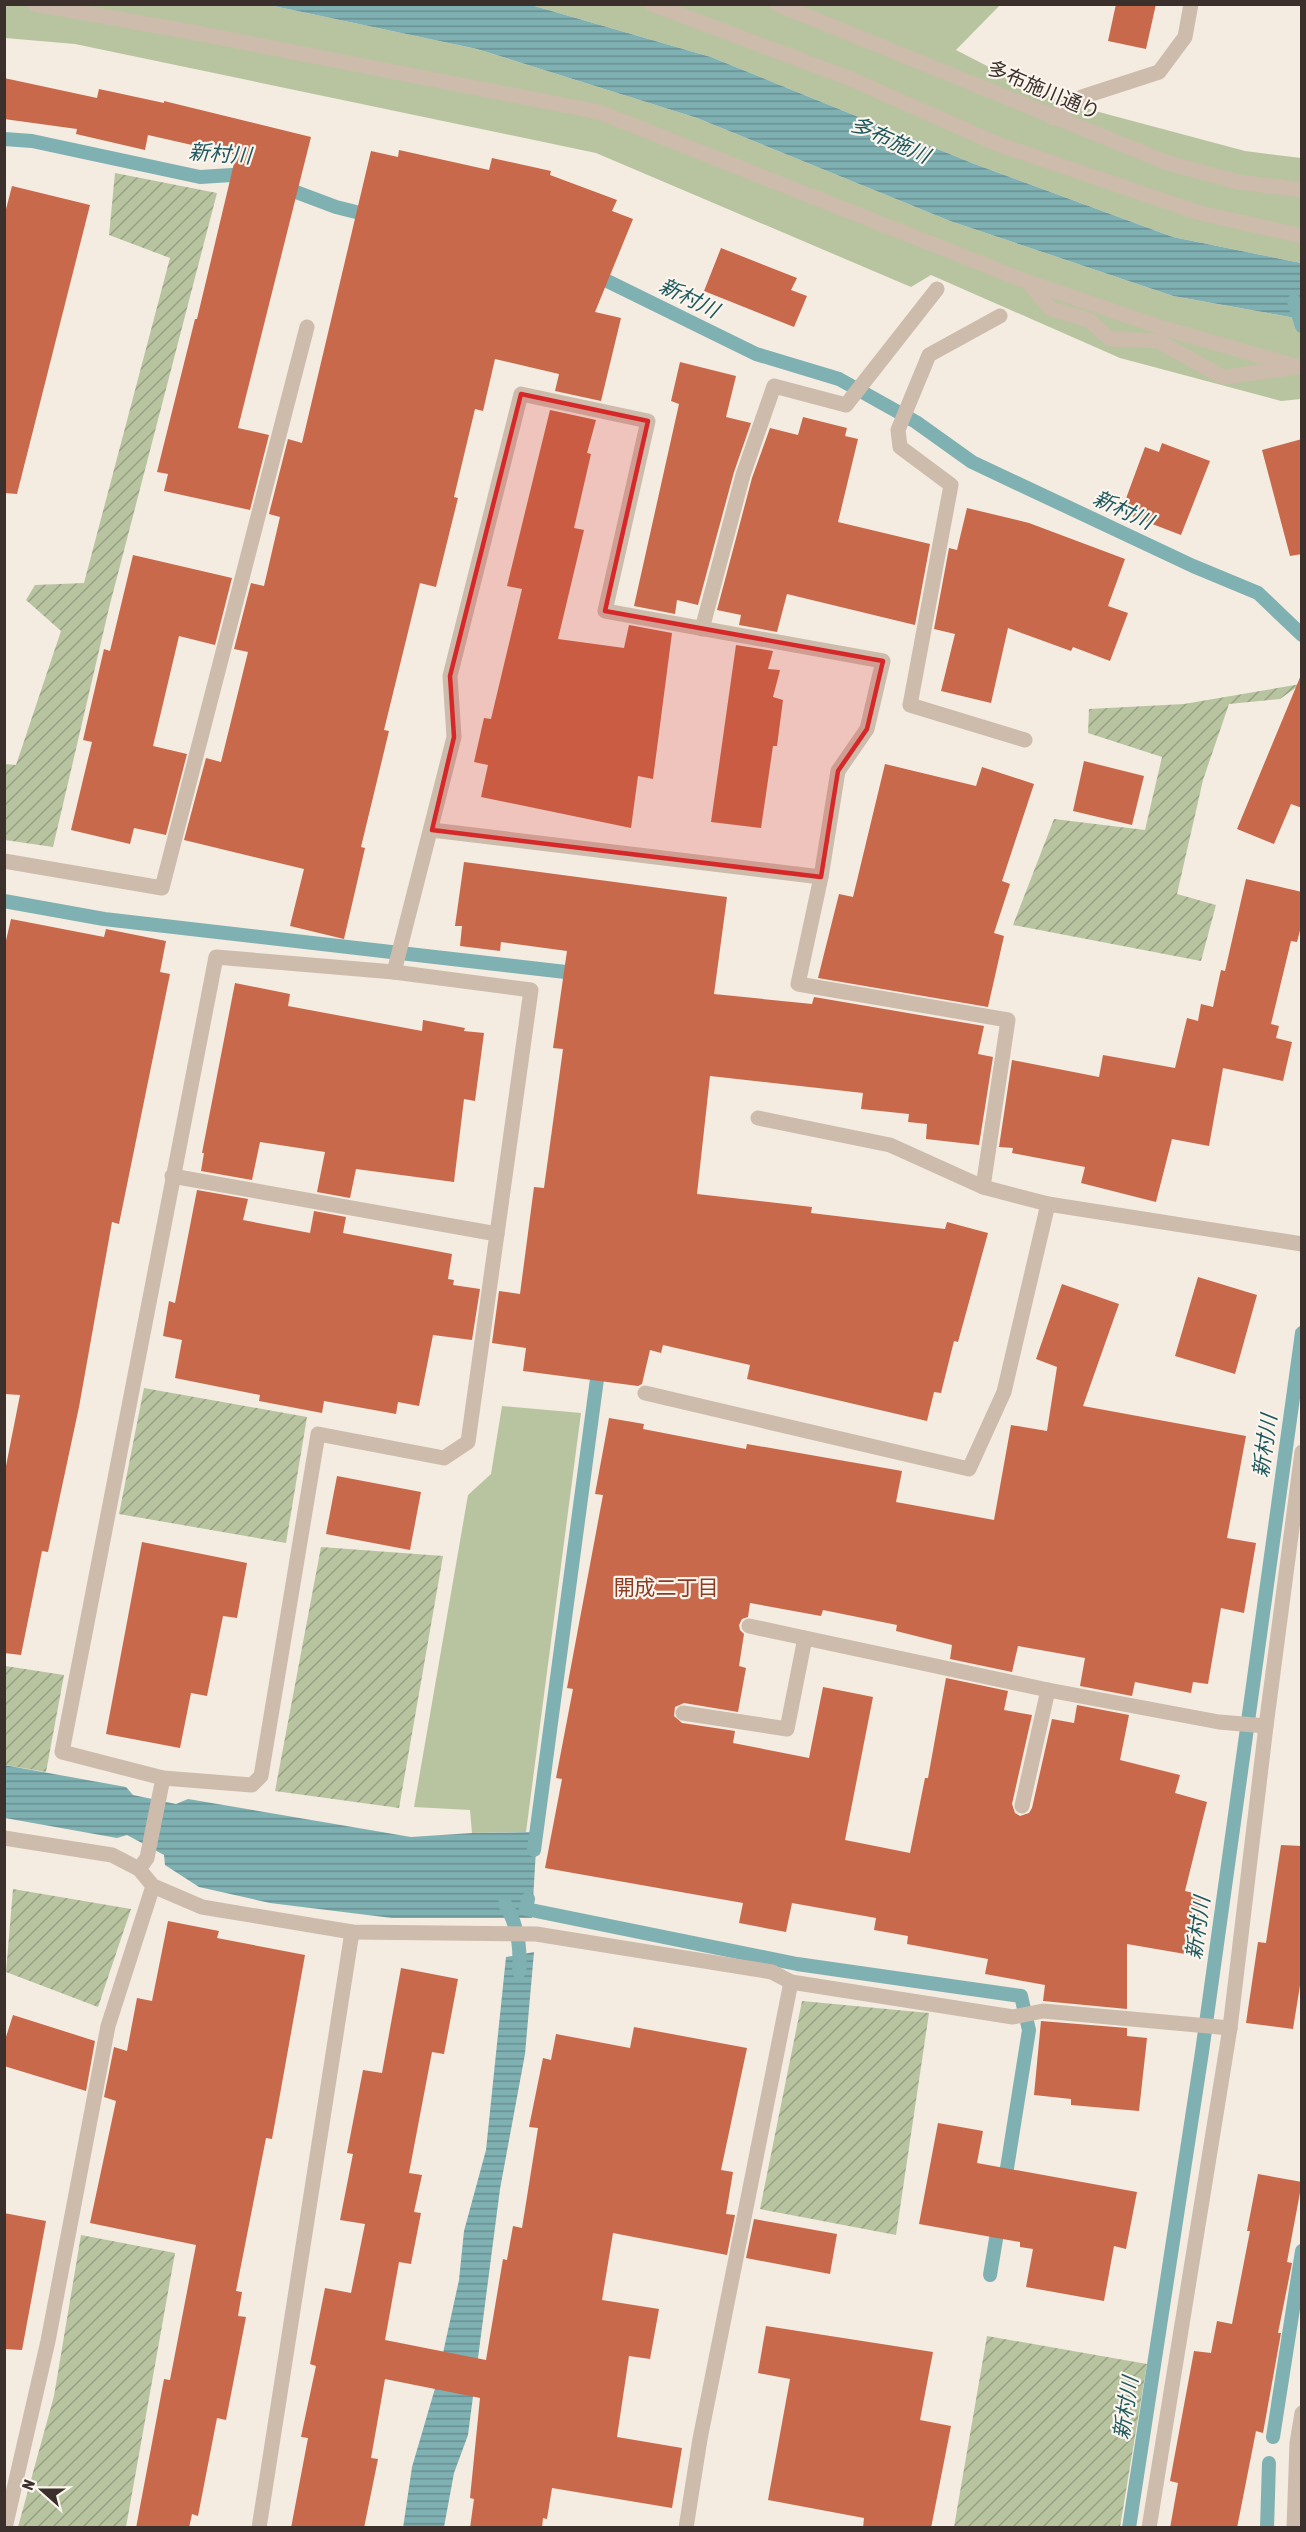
<svg xmlns="http://www.w3.org/2000/svg" width="1306" height="2532" viewBox="0 0 1306 2532" font-family="'Asap Condensed','Noto Sans JP',sans-serif">
  <defs>
    <pattern id="garden-furrows" width="10" height="10" patternUnits="userSpaceOnUse" patternTransform="scale(1.5)"><rect width="10" height="10" fill="#b8c4a0"/><path d="M-1 1l2-2M0 10L10 0M9 11l2-2" fill="none" stroke="#97a083"/></pattern>
    <pattern id="water-rules" width="6" height="5" patternUnits="userSpaceOnUse" patternTransform="scale(1.5)"><rect width="6" height="5" fill="#7fb0b2"/><path d="M0 2.5h6" fill="none" stroke="#699091"/></pattern>
  </defs>
  <rect width="100%" height="100%" fill="#f4ebe1"/>
  <g fill="#b8c4a0">
    <polygon points="4,5 269,5 477,49 697,118 950,221 1173,296 1301,319 1301,399 1281,401 1120,358 931,275 911,287 596,153 75,44 5,38"/>
    <polygon points="531,5 1000,5 956,50 1039,93 1099,112 1245,151 1301,158 1301,263 1173,237 972,163 711,57"/>
    <polygon points="502,1406 581,1413 526,1832 472,1833 470,1810 414,1807 468,1495 491,1474"/>
  </g>
  <g fill="url(#garden-furrows)">
    <polygon points="115,173 217,193 109,608 53,847 5,840 5,764 16,765 61,631 26,600 35,585 84,583 170,258 109,235"/>
    <polygon points="1301,684 1280,699 1229,704 1203,780 1177,894 1216,905 1201,961 1013,925 1054,819 1145,830 1162,757 1088,733 1089,709 1184,704"/>
    <polygon points="144,1388 307,1417 286,1543 119,1514"/>
    <polygon points="321,1547 443,1556 399,1808 275,1791"/>
    <polygon points="5,1666 64,1675 46,1772 5,1765"/>
    <polygon points="13,1889 131,1909 98,2007 6,1972"/>
    <polygon points="802,2001 929,2013 896,2235 760,2209"/>
    <polygon points="81,2235 175,2253 126,2527 18,2527 54,2396"/>
    <polygon points="987,2336 1147,2364 1120,2527 954,2527"/>
  </g>
  <g fill="url(#water-rules)">
    <polygon points="269,5 531,5 711,57 972,163 1173,237 1301,263 1301,319 1173,296 950,221 697,118 477,49"/>
    <polygon points="4,1765 126,1787 133,1795 176,1804 188,1799 411,1837 472,1833 537,1832 532,1918 392,1918 270,1903 199,1887 165,1865 164,1855 127,1835 117,1838 5,1818"/>
    <polygon points="534,1952 525,2054 500,2189 468,2435 454,2473 444,2527 403,2528 412,2467 436,2385 459,2280 464,2231 486,2150 506,1957"/>
  </g>
  <g fill="none" stroke-linecap="round" stroke-linejoin="round">
    <g stroke="#7fb0b2" stroke-width="14">
      <polyline points="4,139 32,141 200,177 248,174"/>
      <polyline points="280,186 336,207 372,216"/>
      <polyline points="593,274 756,354 839,379 916,422 972,462 1193,566 1258,593 1302,635"/>
      <polyline points="1294,301 1302,326"/>
      <polyline points="4,901 104,919 583,974"/>
      <polyline points="534,1850 599,1364"/>
      <polyline points="528,1899 526,1909 797,1964 1021,1996 1029,2030 1004,2187"/>
      <path d="M505 1904C518 1925 521 1947 519 1972"/>
      <polyline points="990,2275 999,2221"/>
      <polyline points="1273,2437 1302,2251"/>
      <polyline points="1129,2528 1202,2052 1302,1333"/>
      <polyline points="1267,2528 1269,2463"/>
    </g>
  </g>
  <g fill="#c8694b">
    <polygon points="1116,4 1156,4 1146,49 1108,41"/>
    <polygon points="4,78 97,98 99,89 164,103 164,101 311,137 238,428 269,435 250,510 164,491 168,474 157,472 195,319 197,319 236,155 148,135 145,150 76,134 77,129 4,119"/>
    <polygon points="399,150 489,170 492,158 551,171 550,175 617,200 612,211 633,219 595,312 621,318 601,401 555,391 559,374 495,359 483,411 475,409 454,497 458,498 436,587 420,583 384,730 389,731 361,847 365,848 344,939 290,926 304,869 184,840 206,758 221,762 248,652 234,649 251,583 264,586 280,517 269,514 288,439 302,443 371,151 398,157"/>
    <polygon points="12,186 90,205 17,494 4,493 4,217"/>
    <polygon points="721,248 797,278 791,290 807,296 794,327 704,291"/>
    <polygon points="680,362 736,376 726,417 751,423 734,472 698,605 677,600 675,614 634,606 679,404 671,401"/>
    <polygon points="550,410 596,420 587,453 591,454 574,528 584,530 558,639 624,648 629,625 672,633 653,779 638,776 631,828 481,797 488,765 474,762 484,718 491,719 522,589 507,586"/>
    <polygon points="803,417 847,428 845,436 858,439 838,522 930,544 915,625 787,594 777,632 739,625 741,615 717,610 752,478 770,428 798,435"/>
    <polygon points="1302,439 1302,554 1290,556 1262,450"/>
    <polygon points="1162,443 1210,461 1181,535 1121,512 1145,447 1159,452"/>
    <polygon points="967,508 1029,523 1125,559 1108,606 1128,613 1110,661 1073,647 1071,651 1008,628 991,703 941,691 955,634 934,629 949,548 957,550"/>
    <polygon points="133,555 232,578 215,645 179,636 153,746 187,754 166,835 134,828 130,844 71,830 92,742 83,740 104,649 110,651"/>
    <polygon points="736,645 773,651 768,669 780,670 773,697 783,700 777,746 773,746 761,828 711,822"/>
    <polygon points="1301,675 1302,808 1291,804 1274,844 1237,829"/>
    <polygon points="1084,761 1144,776 1132,825 1073,811"/>
    <polygon points="885,764 976,786 982,767 1034,784 1002,881 1010,884 994,933 1004,936 988,1007 818,978 839,894 853,897"/>
    <polygon points="464,862 727,897 714,994 812,1004 814,997 984,1026 978,1054 993,1057 979,1145 926,1139 927,1124 908,1122 909,1114 861,1109 863,1093 710,1076 697,1194 812,1207 811,1213 945,1229 947,1222 988,1233 958,1342 954,1341 941,1393 934,1392 927,1421 747,1379 750,1365 663,1345 661,1353 650,1350 642,1384 638,1386 523,1371 526,1348 492,1343 499,1291 520,1294 534,1187 544,1188 563,1049 553,1048 567,951 501,942 500,951 460,946 462,926 455,926"/>
    <polygon points="1246,879 1302,892 1302,923 1297,942 1291,941 1271,1024 1279,1026 1276,1038 1292,1042 1283,1081 1223,1068 1209,1146 1172,1139 1156,1202 1081,1183 1085,1167 1012,1153 1013,1148 999,1147 1012,1060 1099,1077 1103,1055 1175,1068 1187,1018 1198,1021 1201,1004 1213,1007 1221,970 1225,971"/>
    <polygon points="11,919 104,937 106,929 166,941 160,972 170,974 119,1224 112,1222 79,1407 48,1552 42,1551 21,1655 4,1653 4,1476 20,1395 4,1394 4,949"/>
    <polygon points="235,983 290,994 288,1006 422,1031 423,1020 465,1028 464,1031 484,1033 475,1101 464,1099 454,1182 356,1169 350,1198 317,1192 325,1152 260,1142 252,1180 201,1171 204,1153 202,1153"/>
    <polygon points="197,1190 248,1199 243,1220 310,1233 314,1211 346,1217 343,1233 452,1254 448,1279 454,1280 453,1285 480,1289 472,1340 433,1335 419,1406 398,1402 396,1414 324,1401 322,1413 259,1401 260,1395 175,1378 182,1340 163,1336 169,1301 175,1303"/>
    <polygon points="1198,1277 1257,1295 1235,1374 1175,1356"/>
    <polygon points="1062,1284 1119,1304 1083,1406 1246,1436 1227,1538 1256,1543 1244,1613 1221,1608 1208,1684 1193,1682 1191,1693 1135,1682 1132,1696 1080,1686 1085,1658 1018,1646 1012,1672 950,1659 952,1645 896,1631 897,1625 823,1610 821,1616 750,1603 748,1617 742,1619 739,1625 740,1630 744,1634 739,1666 746,1668 738,1712 684,1703 675,1707 674,1716 682,1723 735,1731 733,1743 809,1758 823,1687 873,1697 845,1840 910,1853 925,1778 928,1778 946,1678 1008,1691 1004,1710 1032,1715 1012,1804 1015,1813 1020,1816 1029,1813 1032,1808 1052,1719 1074,1723 1077,1705 1129,1715 1120,1760 1180,1775 1175,1793 1207,1802 1185,1891 1202,1895 1191,1955 1127,1944 1127,2009 1043,2001 1045,1985 985,1974 988,1959 907,1944 908,1936 874,1930 876,1918 792,1903 786,1932 739,1923 743,1903 545,1868 562,1779 556,1778 573,1689 567,1688 603,1495 595,1494 609,1418 644,1424 643,1429 746,1449 747,1444 902,1471 896,1502 994,1520 1011,1425 1047,1431 1057,1367 1036,1359"/>
    <polygon points="337,1476 421,1492 410,1550 326,1534"/>
    <polygon points="142,1542 247,1563 237,1618 223,1616 207,1696 191,1693 180,1748 106,1734"/>
    <polygon points="1281,1845 1302,1846 1302,1973 1293,2029 1246,2023 1258,1942 1266,1943"/>
    <polygon points="168,1921 219,1931 217,1938 305,1955 272,2139 266,2138 236,2291 242,2292 238,2316 246,2317 226,2420 217,2418 198,2516 192,2514 189,2528 136,2528 164,2379 170,2380 196,2245 90,2223 116,2101 104,2097 114,2047 127,2051 137,1998 152,2001"/>
    <polygon points="401,1968 458,1979 444,2054 432,2052 409,2173 422,2175 414,2212 421,2213 411,2264 399,2262 385,2340 486,2360 503,2259 507,2260 513,2226 522,2228 538,2128 529,2127 543,2058 551,2060 556,2034 630,2048 634,2027 747,2048 721,2170 733,2172 726,2214 735,2215 727,2255 613,2233 602,2300 659,2309 650,2359 629,2356 617,2437 682,2448 672,2508 552,2488 547,2519 543,2518 542,2528 470,2528 474,2499 470,2498 480,2398 385,2379 371,2458 378,2459 364,2528 291,2528 308,2438 301,2437 316,2366 310,2364 325,2288 351,2293 365,2224 340,2220 353,2154 347,2153 363,2070 382,2073"/>
    <polygon points="13,2015 95,2041 86,2091 4,2066 4,2043"/>
    <polygon points="1041,2021 1127,2028 1127,2036 1147,2038 1139,2111 1071,2105 1071,2099 1034,2095"/>
    <polygon points="938,2123 983,2131 977,2163 1137,2192 1126,2249 1114,2246 1104,2301 1026,2287 1033,2249 1020,2247 1020,2242 919,2224"/>
    <polygon points="1258,2174 1302,2182 1287,2262 1292,2263 1278,2333 1281,2333 1263,2433 1256,2431 1237,2528 1170,2528 1178,2483 1170,2481 1194,2351 1211,2353 1217,2321 1232,2324 1250,2231 1247,2231"/>
    <polygon points="4,2213 46,2221 22,2350 4,2349"/>
    <polygon points="754,2219 837,2234 830,2274 746,2258"/>
    <polygon points="766,2326 933,2352 920,2420 951,2426 931,2528 863,2528 864,2518 768,2500 790,2379 758,2373"/>
  </g>
  <g fill="none" stroke-linecap="round" stroke-linejoin="round">
    <g stroke="#cdbbac" stroke-width="15">
      <polyline points="1000,316 929,355 898,430 900,447 951,485 910,705 1025,740"/>
      <polyline points="749,1626 805,1638"/>
    </g>
    <g stroke="#cdbbac" stroke-width="15">
      <polyline points="35,4 186,31 599,112 1028,282 1163,328 1298,367"/>
      <polyline points="652,4 846,77 1000,145 1200,213 1302,236"/>
      <polyline points="777,4 1168,163 1238,182 1302,190"/>
      <polyline points="1053,118 1082,97 1159,72 1185,37 1191,4"/>
      <polyline points="1028,282 1051,309 1089,320 1110,339 1158,341 1223,377 1291,368"/>
      <polyline points="702,629 743,475 774,386 846,405 937,289"/>
      <polyline points="432,830 821,877"/>
      <polyline points="4,861 162,888 307,327"/>
      <polygon points="216,957 394,972 531,990 468,1442 444,1458 318,1434 261,1776 252,1785 163,1778 62,1752"/>
      <polyline points="394,972 454,737 450,676 521,394 648,421 605,611 883,661 867,729 838,771 821,877 798,984 1008,1020 983,1187 1048,1204 1302,1244"/>
      <polyline points="758,1118 890,1145 983,1187"/>
      <polyline points="172,1176 497,1234"/>
      <polyline points="645,1393 969,1469 1004,1392 1048,1204"/>
      <polyline points="683,1713 787,1729 805,1638 1048,1690 1219,1722 1266,1726"/>
      <polyline points="1022,1806 1048,1690"/>
      <polyline points="4,1838 112,1855 139,1869 153,1886 202,1907 352,1932 536,1934 772,1972 791,1982 1013,2017 1043,2011 1230,2028"/>
      <polyline points="139,1869 147,1858 163,1778"/>
      <polyline points="5,2528 48,2341 108,2026 153,1886"/>
      <polyline points="259,2528 352,1932"/>
      <polyline points="686,2528 700,2439 791,1982"/>
      <polyline points="1149,2528 1230,2028 1266,1726 1302,1452"/>
      <polyline points="1294,2528 1297,2443 1302,2413"/>
    </g>
  </g>
  <path fill="#d62828" fill-opacity="0.2" stroke="#d62828" stroke-width="4.5" stroke-linejoin="round" d="M521 394 648 421 605 611 883 661 867 729 838 771 821 877 432 830 454 737 450 676Z"/>
  <g text-anchor="middle" stroke-width="4.5" stroke-linejoin="round" paint-order="stroke">
    <g font-size="20" fill="#3b302b" stroke="#fbf5ee">
      <text transform="translate(1044 90) rotate(23)" y="7">多布施川通り</text>
    </g>
    <g font-size="21" font-style="italic" fill="#1f5a5e" stroke="#fbf5ee">
      <text transform="translate(890 140) rotate(24)" y="7">多布施川</text>
      <text transform="translate(220 154) rotate(4)" y="7">新村川</text>
      <text transform="translate(689 298) rotate(26)" y="7">新村川</text>
      <text transform="translate(1123 510) rotate(25)" y="7">新村川</text>
      <text transform="translate(1265 1446) rotate(-82)" y="7">新村川</text>
      <text transform="translate(1198 1928) rotate(-82)" y="7">新村川</text>
      <text transform="translate(1126 2408) rotate(-81)" y="7">新村川</text>
    </g>
    <g font-size="21" fill="#8c3b22" stroke="#fbf5ee">
      <text x="666" y="1595">開成二丁目</text>
    </g>
  </g>
  <rect width="1306" height="2532" fill="none" stroke="#3b302b" stroke-width="12"/>
  <g transform="translate(42 2490) rotate(291)" stroke="#fbf5ee" stroke-width="4.5" paint-order="stroke">
  <path d="M0-4.5L10 22L0 15L-10 22Z" fill="#3b302b"/>
  <text y="-9" font-size="16" font-weight="bold" text-anchor="middle" fill="#3b302b">N</text>
  </g>
</svg>
